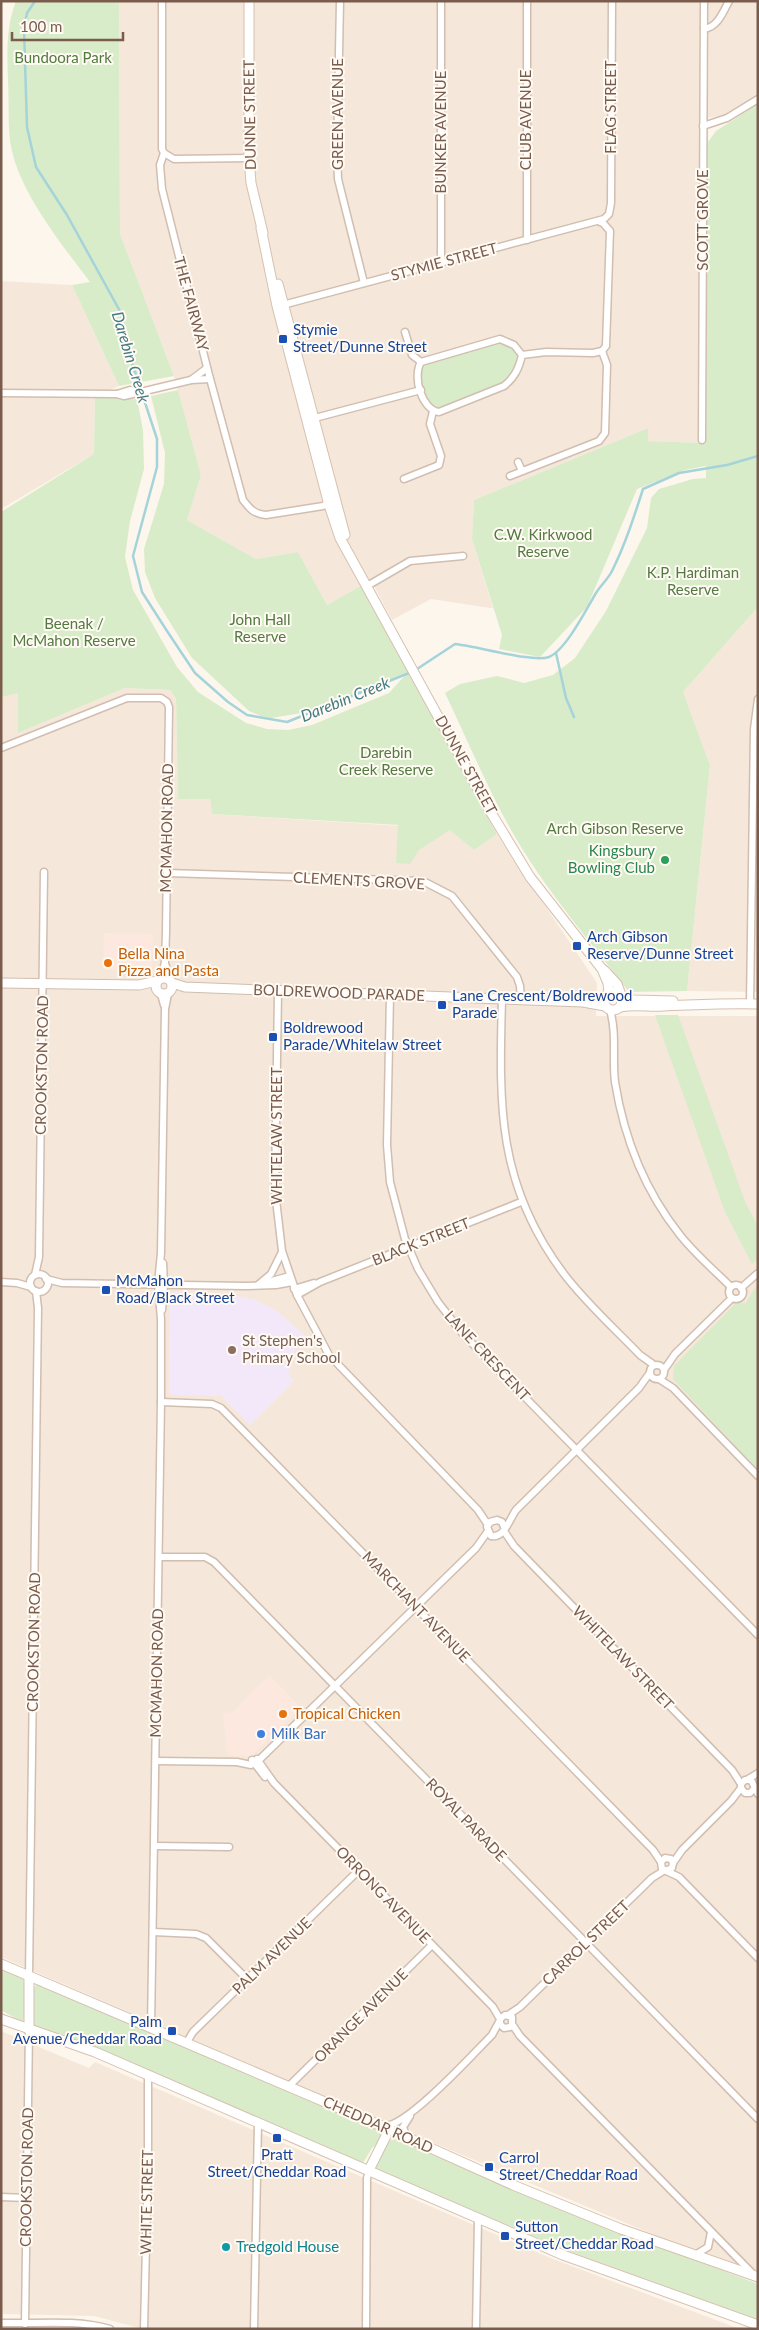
<svg xmlns="http://www.w3.org/2000/svg" width="759" height="2330" viewBox="0 0 759 2330" font-family="Lato,sans-serif">
  <rect width="100%" height="100%" fill="#fdf6ec"/>
  <g fill="#f5e8da">
    <polygon points="119,1 758,1 758,95 725,115 708,118 706,443 648,441 648,428 474,500 472,539 493,608 490,608 431,599 392,620 372,582 327,605 298,552 256,559 187,520 201,475 174,376 120,234"/>
    <polygon points="1,281 72,285 119,386 95,396 94,454 1,509"/>
    <polygon points="758,607 758,992 687,991 710,765 683,692"/>
    <polygon points="125,688 170,690 176,697 178,799 210,799 212,814 450,829 474,850 497,834 597,983 596,1016 758,1016 758,2278 407,2132 403,2127 386,2123 1,1957 1,694 18,693 18,733"/>
    <polygon points="1,2031 89,2068 95,2062 553,2259 740,2329 143,2329 94,2316 1,2314"/>
  </g>
  <g fill="#fde8e0">
    <polygon points="104,933 153,934 152,970 103,970"/>
    <polygon points="269,1675 301,1708 251,1756 228,1756 223,1712 232,1713"/>
  </g>
  <polygon fill="#f3e8fa" points="174,1292 228,1294 255,1300 274,1309 308,1338 283,1362 291,1370 288,1374 294,1381 250,1425 221,1396 172,1395 169,1392 170,1296"/>
  <g fill="#d8ecc9">
    <path d="M16 1H119L120 234 174 376 119 386 72 285 90 282C61 243 17 190 10 141 8 121 9 100 8 80 7 53 6 27 16 1Z"/>
    <path d="M758 104V607L683 692 710 765 687 991 629 992C591 943 550 895 518 842 490 795 469 743 445 693L460 684 497 676 524 683 553 675 575 658 606 611 647 528 651 498 659 489 693 479 706 478V466L685 470 637 489 587 607 540 657 499 649 502 635 472 539 474 500 648 428V441L706 443 708 142 716 131Z"/>
    <path d="M500 342 512 345 520 355 516 367 504 385 439 410 431 408C424 395 420 382 421 368L426 362Z"/>
    <polygon points="178,390 201,475 187,520 256,559 298,552 327,605 361,586 497,834 474,850 450,830 419,850 410,864 396,863 398,825 212,814 210,799 178,799 176,698 170,690 125,688 18,733 18,693 1,697 1,512 94,454 95,396 137,399 143,430 144,469 130,521 125,557 133,590 177,667 198,692 246,723 267,729 288,730 312,725 389,693 408,672 308,712 271,718 261,716 249,711 192,658 155,598 145,572 144,549 164,484 165,453 151,396"/>
    <polygon points="655,1015 678,1015 746,1204 758,1226 758,1259 752,1264 725,1212"/>
    <polygon points="758,1283 758,1470 673,1379 674,1366 735,1304 746,1303"/>
    <polygon points="1,1967 23,1977 25,1989 25,2018 22,2022 1,2010"/>
    <polygon points="37,1984 383,2131 384,2134 379,2142 372,2148 363,2163 99,2050 37,2028 32,2023 33,1989"/>
    <path d="M399 2137 618 2231 758 2284V2320L566 2250 376 2169C375 2158 387 2138 399 2137Z"/>
  </g>
  <g fill="none" stroke-linecap="round" stroke-linejoin="round">
    <g stroke="#a5d3da" stroke-width="2.5">
      <path d="M35 1 27 13 24 29 27 127 36 167 67 215 121 313 129 354 157 439V467L133 556 142 592 167 631 195 673 228 702 247 715 287 722 414 671 455 644C477 646 533 663 549 657 566 650 587 608 596 593 601 585 608 579 612 571 625 545 634 517 643 489L679 473 727 465 758 456"/>
      <polyline points="556,653 566,698 574,717"/>
    </g>
    <defs>
      <g id="minor">
        <path d="M162 1V149L164 153 160 165 162 189 209 375 243 500C250 509 254 514 266 515L323 506 331 501"/>
        <polyline points="340,1 337,156 338,179 364,283"/>
        <polyline points="527,1 527,240"/>
        <path d="M704 29C718 27 723 12 729 1"/>
        <polyline points="703,126 727,118 758,99"/>
        <polyline points="164,153 174,159 249,158"/>
        <polyline points="600,222 603,223 610,231 606,346 602,351"/>
        <polyline points="441,263 441,1"/>
        <polyline points="279,306 604,219 609,214 611,203 612,1"/>
        <polyline points="405,332 412,355 421,362"/>
        <path d="M500 339 514 345 522 355C519 368 515 377 504 386L439 412C422 410 412 377 421 362Z"/>
        <polyline points="522,355 546,352 593,353 602,351"/>
        <polyline points="191,380 207,368"/>
        <polyline points="1,393 117,394 124,396 191,380 210,379"/>
        <polyline points="117,394 130,390 137,392"/>
        <polyline points="311,419 421,390"/>
        <polyline points="702,440 704,1"/>
        <polyline points="518,462 522,471"/>
        <polyline points="510,476 599,441 605,433 607,365 602,351"/>
        <polyline points="404,479 439,465 441,456 430,424 433,411"/>
        <polyline points="367,586 410,561 463,556"/>
        <polyline points="1,748 127,698 161,698 167,702 169,707 166,932 165,962 161,978"/>
        <polyline points="167,873 423,881 452,896 517,977 520,986 521,1000"/>
        <polyline points="166,966 168,979"/>
        <polyline points="278,991 275,1191 282,1251 297,1295 329,1355 478,1510 488,1525"/>
        <polyline points="161,994 164,1005"/>
        <polyline points="390,995 387,1145 390,1182 405,1239 418,1269 438,1302 462,1333 758,1635"/>
        <path d="M502 999C499 1106 497 1185 564 1274 586 1303 615 1329 640 1355L654 1365"/>
        <polyline points="750,1004 754,729 758,699"/>
        <path d="M610 1010C617 1034 612 1058 615 1082 624 1138 645 1191 680 1235 695 1254 714 1270 731 1287"/>
        <circle cx="39" cy="1283" r="9"/>
        <polyline points="35,1275 39,1257 44,872"/>
        <polyline points="46,1279 62,1283 245,1286 276,1285 292,1282"/>
        <polyline points="1,1282 17,1283 31,1287"/>
        <polyline points="264,1283 290,1276"/>
        <circle cx="736" cy="1292" r="7"/>
        <polyline points="258,1285 271,1274 282,1252"/>
        <polyline points="741,1288 758,1273"/>
        <polyline points="294,1289 314,1283"/>
        <polyline points="297,1295 320,1282 521,1202"/>
        <polyline points="162,1310 164,1284 163,1263"/>
        <circle cx="657" cy="1372" r="7"/>
        <polyline points="664,1370 675,1354 732,1298"/>
        <polyline points="659,1379 673,1388 758,1476"/>
        <polyline points="161,1402 212,1404 221,1408 653,1850 661,1862"/>
        <path d="M504 1527 502 1522 497 1520 490 1522 487 1527 491 1536C504 1539 509 1520 516 1510L639 1388 649 1374"/>
        <polyline points="504,1531 514,1546 732,1770 741,1784"/>
        <polyline points="159,1557 205,1557 214,1562 758,2119"/>
        <polyline points="257,1759 274,1783 493,2007 500,2019"/>
        <polyline points="252,1760 265,1777"/>
        <polyline points="156,1761 237,1762 251,1765 258,1761 476,1548 488,1531"/>
        <polyline points="748,1779 758,1773"/>
        <polyline points="754,1789 750,1793 745,1793 741,1788 741,1784 745,1780 751,1780 758,1794"/>
        <polyline points="155,1846 229,1847"/>
        <polyline points="673,1863 682,1850 731,1801 741,1788"/>
        <polyline points="668,1870 672,1868 673,1863 671,1859 665,1858 661,1862 662,1869 679,1877 758,1958"/>
        <polyline points="153,1932 196,1934 206,1938 248,1980"/>
        <polyline points="29,1976 38,1308 36,1291"/>
        <polyline points="508,2015 520,2007 652,1878 665,1870"/>
        <polyline points="512,2024 510,2027 504,2028 500,2024 500,2019 505,2015 512,2017 512,2024 520,2036 753,2274"/>
        <polyline points="151,2027 161,1402 161,1319 158,1284 161,1253 165,1009 168,994"/>
        <polyline points="187,2042 193,2032 359,1870"/>
        <polyline points="289,2086 432,1945"/>
        <path d="M384 2126C407 2127 473 2054 492 2035L499 2022"/>
        <polyline points="407,2138 403,2127 410,2116"/>
        <polyline points="1,2197 27,2198"/>
        <polyline points="695,2255 708,2247 711,2232"/>
        <path d="M1 2323C37 2324 75 2319 110 2329"/>
        <polyline points="25,2324 29,2030"/>
        <polyline points="144,2329 148,2161 148,2074"/>
        <polyline points="254,2329 258,2122"/>
        <polyline points="366,2329 367,2178 369,2170"/>
        <polyline points="476,2329 478,2219"/>
      </g>
      <g id="tertiary">
        <circle cx="164" cy="986" r="8"/>
        <polyline points="1,983 139,985 157,981"/>
        <polyline points="172,983 185,987 583,1002 605,1006"/>
        <polyline points="588,1001 605,997"/>
      </g>
      <g id="secondary">
        <polyline points="249,1 249,158 251,183 263,233"/>
        <polyline points="261,228 277,306 329,505 340,538 490,811 530,877 602,969 608,983 609,993"/>
        <polyline points="278,284 345,535"/>
        <polyline points="604,970 617,984 621,995"/>
        <circle cx="613" cy="1001" r="9"/>
        <polyline points="622,997 634,1000 673,1001"/>
        <path d="M620 1007C635 1004 649 1007 663 1006 695 1005 726 1003 758 1004"/>
        <polyline points="1,1964 386,2128 513,2185 621,2229 758,2277"/>
        <polyline points="1,2019 95,2052 563,2255 758,2325"/>
        <polyline points="29,2030 29,1976"/>
        <polyline points="369,2170 386,2136 386,2131 382,2126"/>
      </g>
    </defs>
    <use href="#minor" stroke="#d1beb0" stroke-width="9"/>
    <use href="#tertiary" stroke="#d1beb0" stroke-width="11"/>
    <use href="#secondary" stroke="#d6c0b0" stroke-width="11"/>
    <use href="#minor" stroke="#fff" stroke-width="6"/>
    <use href="#tertiary" stroke="#fff" stroke-width="9"/>
    <use href="#secondary" stroke="#fff" stroke-width="9"/>
  </g>
  <g fill="#1a4fb4" stroke="#fffaf3" stroke-width="2">
    <rect x="278" y="334" width="10" height="10" rx="2.5"/>
    <rect x="572" y="941" width="10" height="10" rx="2.5"/>
    <rect x="437" y="1000" width="10" height="10" rx="2.5"/>
    <rect x="268" y="1032" width="10" height="10" rx="2.5"/>
    <rect x="101" y="1285" width="10" height="10" rx="2.5"/>
    <rect x="167" y="2026" width="10" height="10" rx="2.5"/>
    <rect x="272" y="2133" width="10" height="10" rx="2.5"/>
    <rect x="484" y="2162" width="10" height="10" rx="2.5"/>
    <rect x="500" y="2231" width="10" height="10" rx="2.5"/>
  </g>
  <circle fill="#2e9e5b" stroke="#fffaf3" stroke-width="2" cx="665" cy="860" r="5"/>
  <g fill="#e8710a" stroke="#fffaf3" stroke-width="2">
    <circle cx="108" cy="963" r="5"/>
    <circle cx="283" cy="1714" r="5"/>
  </g>
  <circle fill="#8d6e63" stroke="#fffaf3" stroke-width="2" cx="232" cy="1350" r="5"/>
  <circle fill="#3f7fe0" stroke="#fffaf3" stroke-width="2" cx="261" cy="1734" r="5"/>
  <circle fill="#0f9aa8" stroke="#fffaf3" stroke-width="2" cx="226" cy="2247" r="5"/>
  <g text-anchor="middle" stroke-width="4" stroke-linejoin="round" paint-order="stroke">
    <g font-size="15" fill="#537a41" stroke="#fffaf3">
      <text x="63" y="63">Bundoora Park</text>
      <text x="543" y="540">C.W. Kirkwood<tspan x="543" dy="17">Reserve</tspan></text>
      <text x="693" y="578">K.P. Hardiman<tspan x="693" dy="17">Reserve</tspan></text>
      <text x="260" y="625">John Hall<tspan x="260" dy="17">Reserve</tspan></text>
      <text x="74" y="629">Beenak /<tspan x="74" dy="17">McMahon Reserve</tspan></text>
      <text x="386" y="758">Darebin<tspan x="386" dy="17">Creek Reserve</tspan></text>
      <text x="615" y="834">Arch Gibson Reserve</text>
    </g>
    <g font-size="15" fill="#7a5c4d" stroke="#fffaf3">
      <text transform="translate(611 107) rotate(-90)" y="5">FLAG STREET</text>
      <text transform="translate(338 114) rotate(-90)" y="5">GREEN AVENUE</text>
      <text transform="translate(250 115) rotate(-91)" y="5">DUNNE STREET</text>
      <text transform="translate(526 120) rotate(-90)" y="5">CLUB AVENUE</text>
      <text transform="translate(441 132) rotate(-90)" y="5">BUNKER AVENUE</text>
      <text transform="translate(703 220) rotate(-90)" y="5">SCOTT GROVE</text>
      <text transform="translate(444 262) rotate(-15)" y="5">STYMIE STREET</text>
      <text transform="translate(191 304) rotate(75)" y="5">THE FAIRWAY</text>
      <text transform="translate(466 765) rotate(61)" y="5">DUNNE STREET</text>
      <text transform="translate(167 828) rotate(-89)" y="5">MCMAHON ROAD</text>
      <text transform="translate(359 881) rotate(3)" y="5">CLEMENTS GROVE</text>
      <text transform="translate(339 993) rotate(2)" y="5">BOLDREWOOD PARADE</text>
      <text transform="translate(42 1065) rotate(-89)" y="5">CROOKSTON ROAD</text>
      <text transform="translate(277 1136) rotate(-90)" y="5">WHITELAW STREET</text>
      <text transform="translate(421 1242) rotate(-22)" y="5">BLACK STREET</text>
      <text transform="translate(487 1356) rotate(47)" y="5">LANE CRESCENT</text>
      <text transform="translate(416 1607) rotate(46)" y="5">MARCHANT AVENUE</text>
      <text transform="translate(34 1642) rotate(-89)" y="5">CROOKSTON ROAD</text>
      <text transform="translate(623 1658) rotate(46)" y="5">WHITELAW STREET</text>
      <text transform="translate(157 1673) rotate(-89)" y="5">MCMAHON ROAD</text>
      <text transform="translate(466 1820) rotate(46)" y="5">ROYAL PARADE</text>
      <text transform="translate(383 1895) rotate(46)" y="5">ORRONG AVENUE</text>
      <text transform="translate(586 1943) rotate(-44)" y="5">CARROL STREET</text>
      <text transform="translate(272 1956) rotate(-44)" y="5">PALM AVENUE</text>
      <text transform="translate(361 2016) rotate(-45)" y="5">ORANGE AVENUE</text>
      <text transform="translate(378 2125) rotate(24)" y="5">CHEDDAR ROAD</text>
      <text transform="translate(27 2177) rotate(-89)" y="5">CROOKSTON ROAD</text>
      <text transform="translate(147 2202) rotate(-89)" y="5">WHITE STREET</text>
    </g>
    <g font-size="15" fill="#164399" stroke="#fffaf3" text-anchor="start">
      <text x="293" y="335">Stymie<tspan x="293" dy="17">Street/Dunne Street</tspan></text>
      <text x="587" y="942">Arch Gibson<tspan x="587" dy="17">Reserve/Dunne Street</tspan></text>
      <text x="452" y="1001">Lane Crescent/Boldrewood<tspan x="452" dy="17">Parade</tspan></text>
      <text x="283" y="1033">Boldrewood<tspan x="283" dy="17">Parade/Whitelaw Street</tspan></text>
      <text x="116" y="1286">McMahon<tspan x="116" dy="17">Road/Black Street</tspan></text>
      <text x="162" y="2027" text-anchor="end">Palm<tspan x="162" dy="17">Avenue/Cheddar Road</tspan></text>
      <text x="277" y="2160" text-anchor="middle">Pratt<tspan x="277" dy="17">Street/Cheddar Road</tspan></text>
      <text x="499" y="2163">Carrol<tspan x="499" dy="17">Street/Cheddar Road</tspan></text>
      <text x="515" y="2232">Sutton<tspan x="515" dy="17">Street/Cheddar Road</tspan></text>
    </g>
    <g font-size="15" fill="#27864d" stroke="#fffaf3" text-anchor="end">
      <text x="655" y="856">Kingsbury<tspan x="655" dy="17">Bowling Club</tspan></text>
    </g>
    <g font-size="15" fill="#c56008" stroke="#fffaf3" text-anchor="start">
      <text x="118" y="959">Bella Nina<tspan x="118" dy="17">Pizza and Pasta</tspan></text>
      <text x="293" y="1719">Tropical Chicken</text>
    </g>
    <g font-size="15" fill="#785e54" stroke="#fffaf3" text-anchor="start">
      <text x="242" y="1346">St Stephen's<tspan x="242" dy="17">Primary School</tspan></text>
    </g>
    <g font-size="15" fill="#366cbe" stroke="#fffaf3" text-anchor="start">
      <text x="271" y="1739">Milk Bar</text>
    </g>
    <g font-size="15" fill="#0d838f" stroke="#fffaf3" text-anchor="start">
      <text x="236" y="2252">Tredgold House</text>
    </g>
    <g font-size="16" font-style="italic" fill="#437c86" stroke="#fffaf3">
      <text transform="translate(131 357) rotate(73)" y="6">Darebin Creek</text>
      <text transform="translate(345 699) rotate(-22)" y="6">Darebin Creek</text>
    </g>
  </g>
  <rect width="759" height="2330" fill="none" stroke="#7a5c4d" stroke-width="5"/>
  <path d="M12 32v8h111v-8" fill="none" stroke="#7a5c4d" stroke-width="2.5"/>
  <text x="20" y="32" font-size="15" fill="#7a5c4d" stroke="#fffaf3" stroke-width="4" paint-order="stroke">100 m</text>
</svg>
